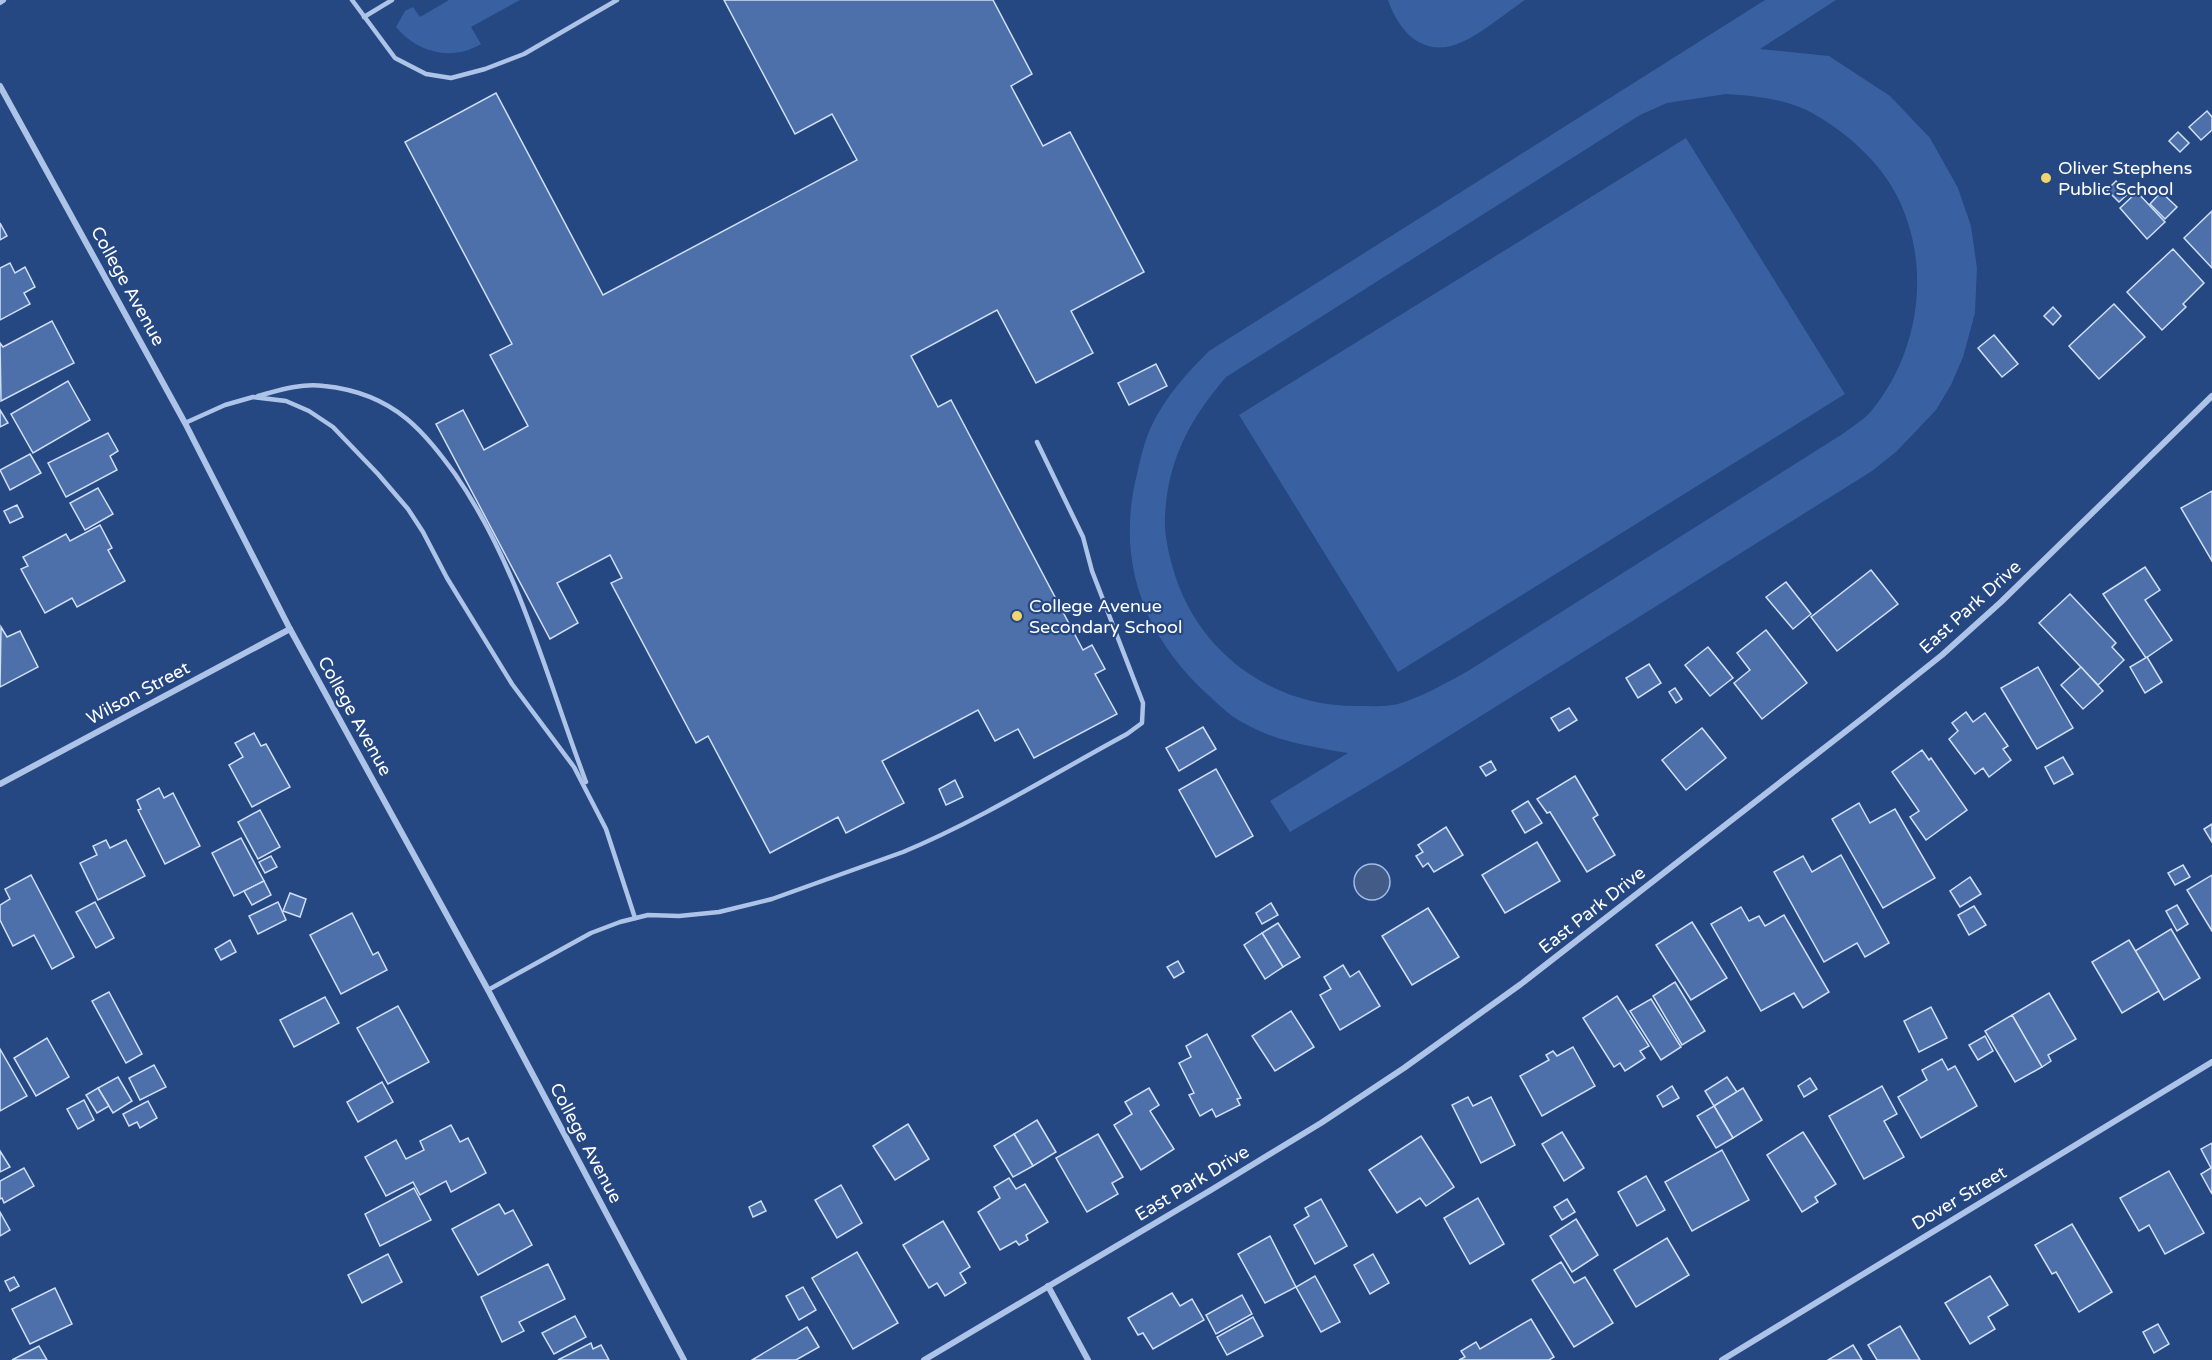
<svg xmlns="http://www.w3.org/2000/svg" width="2212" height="1360" viewBox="0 0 2212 1360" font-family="'Varela Round',sans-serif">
  <rect width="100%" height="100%" fill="#254782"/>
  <g fill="#3960a0" fill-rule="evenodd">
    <path d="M449 0H520L471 27 481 44C451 62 417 52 396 27L405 11 413 7 420 17Z"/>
    <path d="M1388 0H1525C1507 12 1481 34 1462 42 1425 59 1400 34 1388 0Z"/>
    <path d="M1765 0H1836L1760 49 1829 56 1890 96 1930 138 1958 188 1971 226 1977 268 1975 313 1963 357 1951 385 1936 410 1897 451 1872 471 1401 766 1290 832 1270 801 1348 753C1308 746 1267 740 1232 716 1223 709 1214 700 1205 692 1141 632 1115 556 1138 470 1141 456 1145 440 1151 427 1165 397 1186 374 1209 351ZM1726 94C1755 96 1788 99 1814 114 1847 133 1880 162 1897 196 1932 265 1920 351 1872 410 1865 419 1853 426 1844 433L1468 671C1446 683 1422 697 1398 704 1386 707 1373 706 1361 706 1273 708 1195 652 1172 565 1168 550 1164 532 1165 516 1168 459 1190 419 1226 377L1640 115 1667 103Z"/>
    <polygon points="1686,138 1845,394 1398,672 1239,415"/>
  </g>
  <circle fill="#435c87" stroke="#a1bde8" stroke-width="1.5" cx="1372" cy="882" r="18"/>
  <g fill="#4d70ab" stroke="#d0dff6" stroke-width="1.5">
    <polygon points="724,0 993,0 1032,74 1011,86 1043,146 1070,132 1144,272 1071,311 1093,353 1036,383 997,310 911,356 938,407 951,400 1083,650 1092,645 1105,669 1095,674 1117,714 1034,758 1018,729 995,741 978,710 882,761 904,803 846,833 838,817 770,853 708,736 696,743 611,583 622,578 610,555 557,583 578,623 550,639 436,424 463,410 484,450 528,426 490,355 512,344 405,142 496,93 603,295 857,160 832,114 795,134"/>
    <polygon points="2207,111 2212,117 2212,130 2201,140 2189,127"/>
    <polygon points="2178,132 2189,143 2180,152 2169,141"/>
    <polygon points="2116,181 2128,194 2119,202 2107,190"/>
    <polygon points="2137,192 2165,222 2147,239 2120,208"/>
    <polygon points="2161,192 2177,207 2165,219 2150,204"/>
    <polygon points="2212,211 2212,268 2184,238"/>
    <polygon points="0,223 7,236 0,240"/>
    <polygon points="2173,249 2204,283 2183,304 2186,307 2162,330 2127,292"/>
    <polygon points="10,263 15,273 25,267 35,287 24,293 30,304 0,320 0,268"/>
    <polygon points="2114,304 2145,337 2099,379 2069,346"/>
    <polygon points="2053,307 2061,316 2053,325 2044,316"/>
    <polygon points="52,321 74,363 1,401 0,343 3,347"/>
    <polygon points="1994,335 2018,364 2002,377 1978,348"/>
    <polygon points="1156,364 1167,386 1129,405 1118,383"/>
    <polygon points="68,381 90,420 33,453 11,414"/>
    <polygon points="0,410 8,423 0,427"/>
    <polygon points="108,433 118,451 110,456 117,470 66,497 48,463"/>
    <polygon points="30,454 41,473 10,490 0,470"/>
    <polygon points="98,488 113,514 85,530 70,503"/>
    <polygon points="2212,491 2212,561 2181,508"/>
    <polygon points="17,505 23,517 10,523 4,511"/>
    <polygon points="100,525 112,548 108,550 125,581 77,607 72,598 45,613 21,569 28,566 23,557 66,534 70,541"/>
    <polygon points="2145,567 2160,590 2145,600 2172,640 2146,658 2103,594"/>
    <polygon points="1871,570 1898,604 1837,651 1811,617"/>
    <polygon points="1786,582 1811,614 1793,629 1766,597"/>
    <polygon points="2070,594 2116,643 2112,647 2124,660 2098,685 2039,623"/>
    <polygon points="1,627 7,637 20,631 38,667 0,687"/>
    <polygon points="1766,630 1807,683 1762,719 1734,683 1750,670 1737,653"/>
    <polygon points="1708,647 1733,678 1710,696 1685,665"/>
    <polygon points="2147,657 2162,682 2145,693 2130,667"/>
    <polygon points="1649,664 1661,683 1638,698 1626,678"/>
    <polygon points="2038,667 2073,728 2037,749 2001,688"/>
    <polygon points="2081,667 2103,691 2083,709 2061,685"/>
    <polygon points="1675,688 1682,699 1676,703 1669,692"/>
    <polygon points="1569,708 1577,720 1559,731 1551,718"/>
    <polygon points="1966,712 1973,722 1985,713 2008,746 2003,749 2011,760 1989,777 1983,768 1975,774 1949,739 1958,731 1952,723"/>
    <polygon points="1203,727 1216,749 1179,771 1166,748"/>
    <polygon points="1702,728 1726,758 1686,790 1662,760"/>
    <polygon points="254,733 261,746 266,744 290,787 252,807 229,765 243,757 235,743"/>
    <polygon points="1922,750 1929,760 1931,758 1967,810 1926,840 1910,817 1919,811 1892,772"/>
    <polygon points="2063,757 2073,774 2054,784 2045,767"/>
    <polygon points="1491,761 1496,770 1486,776 1480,767"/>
    <polygon points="1216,769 1253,836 1216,857 1179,790"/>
    <polygon points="1575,776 1598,815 1593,818 1615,855 1587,872 1550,812 1547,813 1537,799"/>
    <polygon points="955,780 963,797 946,805 939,789"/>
    <polygon points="159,788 164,798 173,793 200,846 165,864 138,810 141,809 137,800"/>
    <polygon points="1528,801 1542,823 1525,833 1512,811"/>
    <polygon points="1859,803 1870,823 1895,809 1935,878 1883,908 1832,819"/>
    <polygon points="260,810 280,847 258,859 238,822"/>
    <polygon points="2212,824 2212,842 2204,829"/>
    <polygon points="1446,827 1463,855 1434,872 1428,863 1423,867 1416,856 1423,852 1418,845"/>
    <polygon points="241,838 264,881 234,896 212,853"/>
    <polygon points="106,840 110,848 126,840 145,876 98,900 80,863 97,855 93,846"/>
    <polygon points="1537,842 1560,881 1505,913 1482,875"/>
    <polygon points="1841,855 1889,943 1865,957 1857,943 1824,962 1774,872 1803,856 1812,872"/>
    <polygon points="271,856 277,867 265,873 259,862"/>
    <polygon points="2183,865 2190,877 2175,885 2168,873"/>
    <polygon points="31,875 74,957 52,969 34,935 13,946 0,920 0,905 10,899 5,889"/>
    <polygon points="2212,875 2212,931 2187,890"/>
    <polygon points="1970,877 1981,894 1960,907 1950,891"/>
    <polygon points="264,881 271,895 252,905 244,891"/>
    <polygon points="290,893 306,899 300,917 283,911"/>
    <polygon points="95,902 114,938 96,948 76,912"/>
    <polygon points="278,902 286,920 258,934 249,916"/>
    <polygon points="1271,903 1278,915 1262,924 1256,913"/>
    <polygon points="2177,905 2188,924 2177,931 2166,911"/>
    <polygon points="1974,906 1986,925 1969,935 1958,915"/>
    <polygon points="1741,907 1749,921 1759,916 1765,926 1784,915 1829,992 1803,1008 1794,993 1761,1011 1711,924"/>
    <polygon points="1428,908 1459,957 1412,985 1382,936"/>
    <polygon points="352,913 373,955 378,952 387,970 341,994 310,935"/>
    <polygon points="1692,922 1727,978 1691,1000 1656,945"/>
    <polygon points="1278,923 1300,957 1283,967 1262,933"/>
    <polygon points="2171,929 2200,978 2164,1000 2135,951"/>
    <polygon points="1262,933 1283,967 1265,979 1244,945"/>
    <polygon points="230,940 236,952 221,960 215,949"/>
    <polygon points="2129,940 2159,991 2122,1013 2092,962"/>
    <polygon points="1178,961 1184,972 1174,978 1167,967"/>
    <polygon points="1343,965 1350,977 1359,971 1380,1006 1340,1030 1320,995 1331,989 1324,977"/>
    <polygon points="1675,982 1705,1031 1682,1045 1653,996"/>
    <polygon points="109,992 142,1054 126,1063 92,1001"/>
    <polygon points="2049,993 2076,1039 2048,1055 2051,1061 2042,1067 2012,1015"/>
    <polygon points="1617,996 1649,1046 1640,1051 1645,1058 1625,1071 1620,1063 1614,1067 1583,1018"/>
    <polygon points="325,997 339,1023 294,1047 280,1020"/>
    <polygon points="1651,999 1681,1047 1661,1060 1630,1011"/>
    <polygon points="398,1006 429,1062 388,1084 357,1028"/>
    <polygon points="1931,1007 1947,1038 1919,1052 1904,1021"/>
    <polygon points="1291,1011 1314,1047 1275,1071 1252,1036"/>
    <polygon points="2012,1015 2042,1067 2015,1082 1985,1031"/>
    <polygon points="1207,1034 1241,1098 1237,1099 1240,1105 1216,1117 1212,1109 1200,1116 1189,1095 1194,1093 1179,1063 1191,1057 1186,1046"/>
    <polygon points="1985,1036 1993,1051 1978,1060 1969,1045"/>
    <polygon points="47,1038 69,1077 36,1096 14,1058"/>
    <polygon points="1573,1047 1595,1086 1542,1116 1520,1076 1549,1060 1546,1055 1553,1051 1557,1056"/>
    <polygon points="0,1049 27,1096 0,1111"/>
    <polygon points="1942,1059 1948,1070 1955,1066 1977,1106 1921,1138 1898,1097 1927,1080 1922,1070"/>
    <polygon points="154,1065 166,1087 140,1100 129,1078"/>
    <polygon points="118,1077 132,1101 113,1113 98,1088"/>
    <polygon points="1727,1077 1737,1092 1714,1106 1705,1091"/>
    <polygon points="1810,1078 1817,1089 1804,1097 1798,1086"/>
    <polygon points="382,1082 393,1102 358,1122 347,1102"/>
    <polygon points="1672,1086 1679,1098 1663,1107 1657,1096"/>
    <polygon points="1882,1086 1897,1114 1884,1121 1904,1157 1864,1179 1829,1116"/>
    <polygon points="98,1088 109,1106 97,1113 86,1095"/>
    <polygon points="1149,1088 1159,1105 1150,1111 1174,1149 1141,1170 1114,1125 1132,1114 1125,1102"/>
    <polygon points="1743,1088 1762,1120 1733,1138 1714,1106"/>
    <polygon points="1468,1097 1473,1106 1491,1097 1515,1145 1481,1163 1452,1105"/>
    <polygon points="84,1100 94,1120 78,1129 67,1109"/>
    <polygon points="148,1101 157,1118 140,1128 137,1122 129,1126 123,1114"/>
    <polygon points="1714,1106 1733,1138 1716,1148 1697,1116"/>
    <polygon points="1037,1120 1056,1152 1033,1166 1014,1134"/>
    <polygon points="908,1124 929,1159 895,1180 873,1146"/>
    <polygon points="451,1125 460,1142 468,1138 486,1173 451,1192 446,1181 420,1195 413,1182 386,1196 365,1157 396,1140 406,1159 424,1150 420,1141"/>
    <polygon points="1562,1132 1584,1168 1564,1181 1542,1144"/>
    <polygon points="1803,1132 1836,1184 1815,1197 1818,1202 1802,1212 1767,1155"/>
    <polygon points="1014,1134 1033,1166 1013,1177 994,1146"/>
    <polygon points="1098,1134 1123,1177 1112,1183 1118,1194 1087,1212 1056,1158"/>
    <polygon points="1421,1136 1454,1187 1426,1206 1420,1198 1397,1213 1369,1170"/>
    <polygon points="2212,1143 2212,1194 2201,1174 2211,1168 2201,1149"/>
    <polygon points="1722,1150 1749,1200 1692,1231 1665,1182"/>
    <polygon points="0,1151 10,1167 0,1172"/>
    <polygon points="24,1168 34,1186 4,1203 2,1198 0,1199 0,1181"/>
    <polygon points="2169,1171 2204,1233 2165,1254 2149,1225 2139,1231 2120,1198"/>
    <polygon points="1646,1176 1665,1210 1637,1226 1618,1192"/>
    <polygon points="1009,1178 1016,1189 1025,1184 1048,1222 1026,1235 1028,1240 1019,1245 1016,1241 1000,1250 978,1212 1000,1198 994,1187"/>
    <polygon points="841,1185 862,1223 837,1238 815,1200"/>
    <polygon points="414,1188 431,1220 380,1246 365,1214"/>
    <polygon points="1478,1198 1504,1244 1470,1264 1444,1218"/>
    <polygon points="1321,1199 1347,1246 1315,1264 1294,1225 1309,1216 1305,1208"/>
    <polygon points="1567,1199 1575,1212 1562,1220 1554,1207"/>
    <polygon points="761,1201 766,1211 753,1217 749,1207"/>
    <polygon points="499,1204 505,1214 513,1210 532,1245 478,1275 452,1229"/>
    <polygon points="0,1212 10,1230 0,1236"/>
    <polygon points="1576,1219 1598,1255 1572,1272 1550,1236"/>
    <polygon points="943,1221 970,1267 960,1273 966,1283 945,1296 937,1283 929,1288 903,1245"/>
    <polygon points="2072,1224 2112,1292 2079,1312 2056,1272 2052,1274 2035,1245"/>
    <polygon points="1270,1236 1296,1287 1265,1303 1238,1254"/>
    <polygon points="1667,1238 1689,1275 1636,1307 1614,1270"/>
    <polygon points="857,1252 898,1323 853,1349 812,1278"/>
    <polygon points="388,1254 402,1282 362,1303 348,1275"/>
    <polygon points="1373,1254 1389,1283 1370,1294 1354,1265"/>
    <polygon points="1561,1262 1574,1283 1585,1277 1613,1323 1574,1347 1532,1280"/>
    <polygon points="548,1264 565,1299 519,1322 524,1331 502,1342 481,1297"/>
    <polygon points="1315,1276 1340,1322 1321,1332 1296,1287"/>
    <polygon points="1990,1276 2008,1305 1988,1317 1995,1329 1970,1344 1945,1303"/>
    <polygon points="14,1277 19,1286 10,1291 5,1281"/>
    <polygon points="803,1287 816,1310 799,1320 786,1296"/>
    <polygon points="55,1288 72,1324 30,1344 12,1309"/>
    <polygon points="1172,1293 1180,1306 1192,1299 1204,1320 1153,1349 1143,1333 1138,1335 1128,1318"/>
    <polygon points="1242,1295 1252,1314 1216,1334 1206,1315"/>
    <polygon points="575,1316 586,1337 554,1354 542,1333"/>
    <polygon points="1253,1317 1263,1336 1227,1355 1217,1337"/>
    <polygon points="1531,1319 1554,1357 1549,1360 1459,1360 1465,1357 1461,1351 1476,1342 1480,1349"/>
    <polygon points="2158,1324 2169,1344 2154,1353 2143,1332"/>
    <polygon points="1900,1326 1920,1360 1877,1360 1868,1345"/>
    <polygon points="807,1327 819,1347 796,1360 752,1360"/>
    <polygon points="591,1343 593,1349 601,1345 609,1360 558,1360"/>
    <polygon points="1853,1345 1862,1360 1828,1360"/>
    <polygon points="39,1346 47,1360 12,1360"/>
  </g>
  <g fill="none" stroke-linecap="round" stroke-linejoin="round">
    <g stroke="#adc3e7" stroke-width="4.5">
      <polyline points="352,0 395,58 426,74 451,78 485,69 524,54 617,0"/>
      <polyline points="364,17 392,0"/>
      <path d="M258 396C280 390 301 383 324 386 354 389 384 400 407 419 426 435 441 455 455 474 519 566 547 679 586 782"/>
      <polyline points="185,423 225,405 253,397 286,401 309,411 333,427 378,474 408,509 423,532 447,578 512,684 574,767 606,829 635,918"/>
      <path d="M488 990 591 933 620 922 648 915 679 916 719 912 772 899 903 852C980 820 1053 774 1127 734L1142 723 1143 703 1092 571 1083 537 1037 442"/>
    </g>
    <g stroke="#adc3e7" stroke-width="6">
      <polyline points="0,2 3,0"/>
      <polyline points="0,86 185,423 290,629 488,990 684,1360"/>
      <polyline points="0,784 290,629"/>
      <polyline points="1048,1286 1088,1360"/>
      <polyline points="924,1360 1211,1190 1321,1123 1404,1068 1521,984 1868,714 1942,655 2001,602 2212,396"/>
      <polyline points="1722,1360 2212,1062"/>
    </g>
  </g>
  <g fill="#f1d571" stroke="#254782" stroke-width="2">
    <circle cx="2046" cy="178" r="6"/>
    <circle cx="1017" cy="616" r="6"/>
  </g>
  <g text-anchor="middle" stroke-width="4.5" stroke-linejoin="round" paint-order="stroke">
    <g font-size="18" fill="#fff" stroke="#254782" text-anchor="start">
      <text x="2058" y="174">Oliver Stephens<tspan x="2058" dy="21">Public School</tspan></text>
      <text x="1029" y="612">College Avenue<tspan x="1029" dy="21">Secondary School</tspan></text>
    </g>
    <g font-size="18" fill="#fff" stroke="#254782">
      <text transform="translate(128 286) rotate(61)" y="6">College Avenue</text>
      <text transform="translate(1970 607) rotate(-42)" y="6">East Park Drive</text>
      <text transform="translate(138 693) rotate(-28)" y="6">Wilson Street</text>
      <text transform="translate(355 716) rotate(61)" y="6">College Avenue</text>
      <text transform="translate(1592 910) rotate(-38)" y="6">East Park Drive</text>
      <text transform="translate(586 1143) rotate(62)" y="6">College Avenue</text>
      <text transform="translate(1192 1183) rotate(-31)" y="6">East Park Drive</text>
      <text transform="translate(1959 1198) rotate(-31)" y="6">Dover Street</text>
    </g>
  </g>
</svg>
